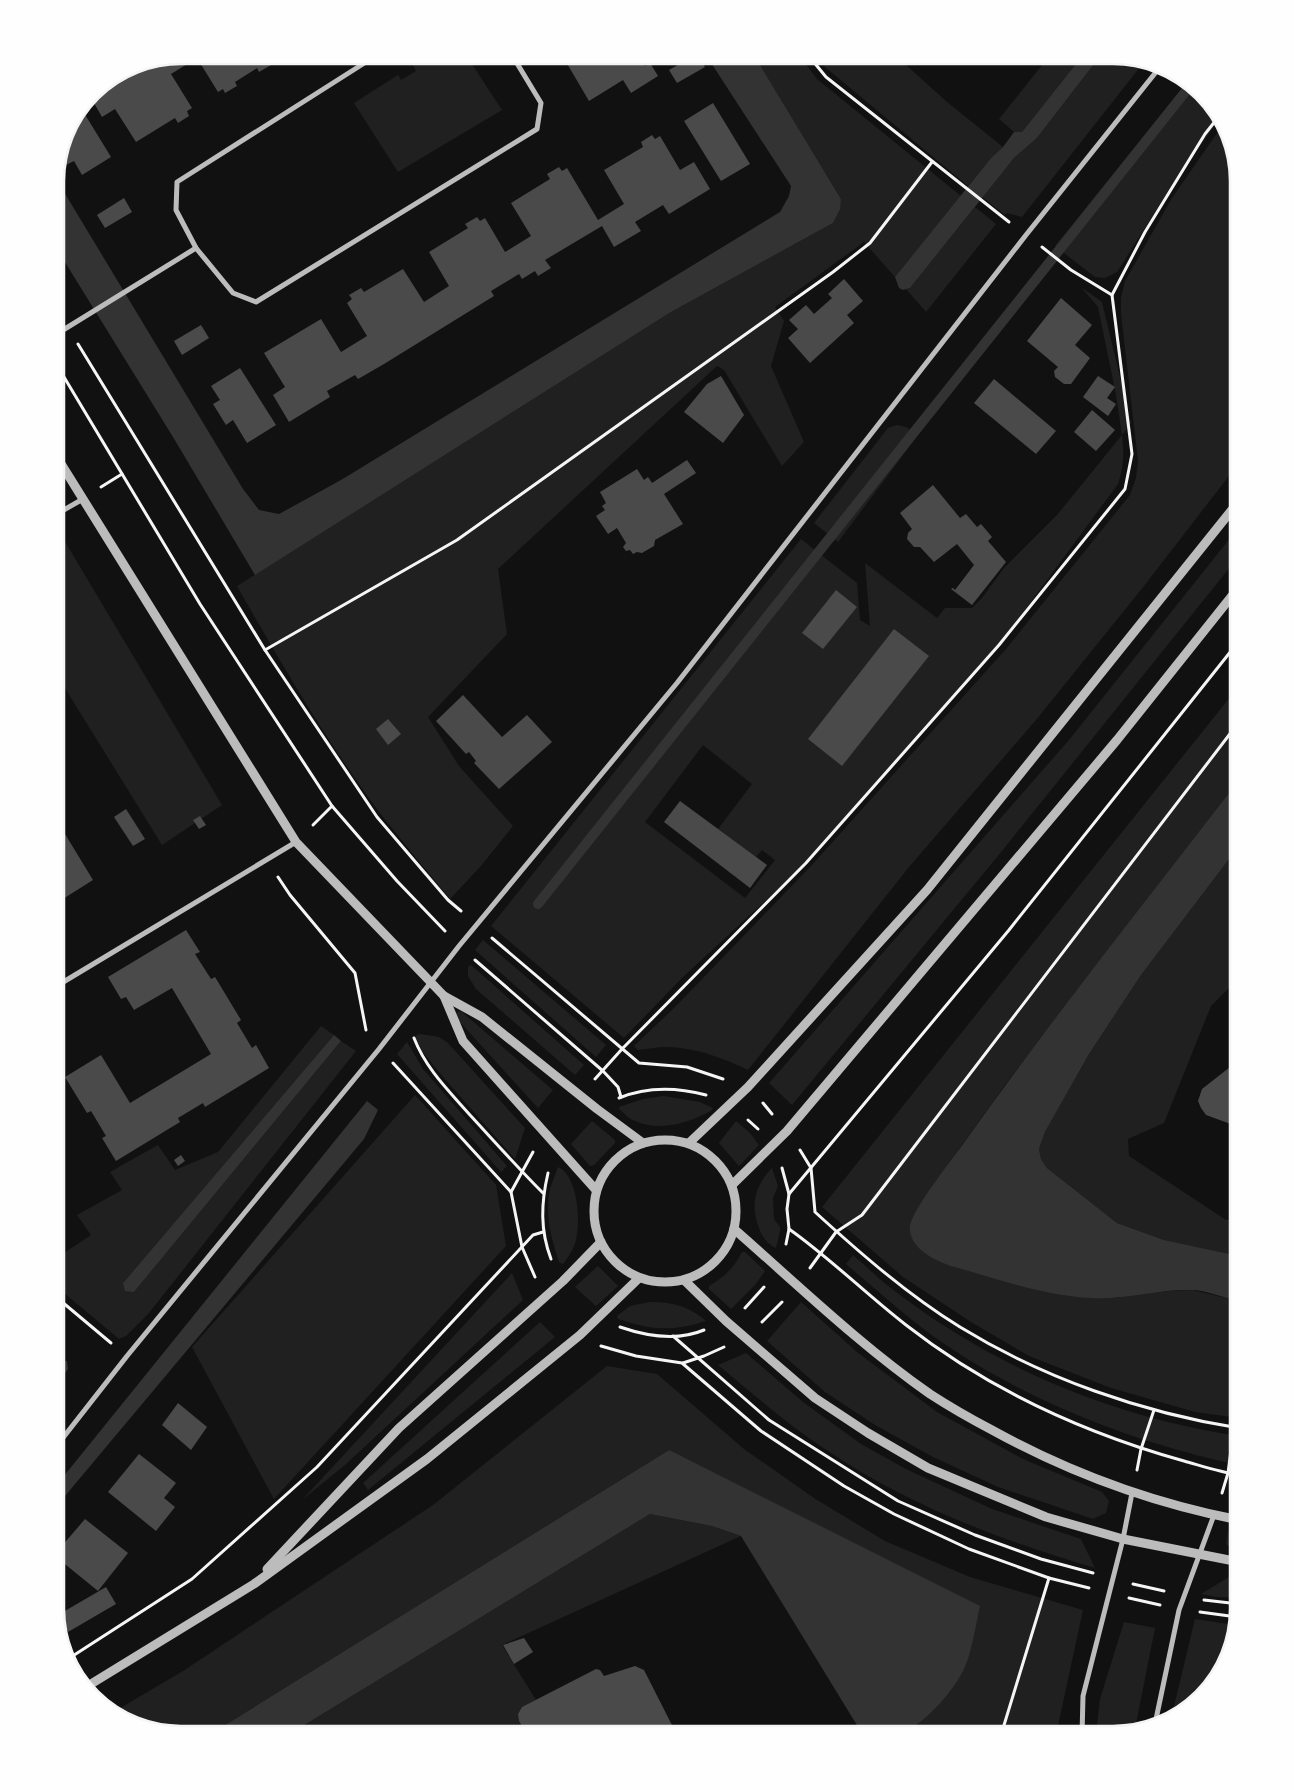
<svg xmlns="http://www.w3.org/2000/svg" width="1294" height="1790" viewBox="0 0 1294 1790" font-family="'Source Sans 3',sans-serif">
  <rect width="100%" height="100%" fill="#111"/>
  <g fill="#202020" fill-rule="evenodd">
    <polygon points="429,55 466,55 502,110 398,172 354,103 398,75 401,80 416,71 413,65"/>
    <path d="M754 55H799L817 79 961 196 895 277 864 242 775 307 784 321 771 366 804 442 782 466 724 370 717 366 498 569 507 634 428 717 459 766 513 826 481 866 450 899C428 872 405 845 383 817 328 744 282 665 237 586L671 312 833 223 841 199Z"/>
    <polygon points="817,55 895,55 947,102 1003,147 991,158 968,186 825,67"/>
    <polygon points="1050,55 1083,55 1022,132 1014,132 999,119"/>
    <polygon points="1101,55 1122,55 1144,62 1022,217 1007,213 1005,215 982,197 1014,158 1037,138 1050,121"/>
    <polygon points="1187,82 1221,116 1167,193 1117,272 1105,278 1095,277 1055,246"/>
    <path d="M1224 123 1239 180V463L1144 586 1036 720 909 867 748 1070C723 1058 694 1047 666 1047 657 1047 647 1049 638 1050L634 1046 674 1008 811 866 1006 649 1130 495 1136 478 1138 461 1121 314V298L1125 281 1172 198Z"/>
    <polygon points="975,207 996,224 926,312 906,289 910,288"/>
    <path d="M1081 287 1102 302 1131 423 1122 435C1124 453 1124 467 1118 484L999 645 806 863 682 978 624 1038 491 926 801 539 857 583 860 620 870 626 865 563 937 618 945 608H972L982 598 1004 568 1057 515 1122 435 1116 395 1098 307ZM703 745 752 784 718 829 756 857 762 850 775 860 745 898 645 822Z"/>
    <polygon points="897,425 906,427 918,435 838,542 814,523 888,428"/>
    <polygon points="1239,527 1239,556 1002,851 792,1105 769,1083 1069,740"/>
    <polygon points="61,535 222,805 162,845 55,672 55,538"/>
    <polygon points="1239,686 1239,780 1005,1085 931,1188 958,1268 1066,1296 1116,1298 1151,1292 1192,1290 1239,1301 1239,1418 1195,1412 1111,1388 1029,1356 971,1322 903,1277 822,1207"/>
    <polygon points="1239,846 1239,978 1211,1006 1164,1123 1128,1139 1129,1156 1226,1220 1239,1218 1239,1256 1164,1240 1117,1223 1047,1168 1041,1159 1039,1149 1045,1132 1089,1054 1141,975"/>
    <polygon points="483,940 606,1045 596,1057 475,950"/>
    <polygon points="471,965 584,1065 575,1075 476,989 468,976 468,967"/>
    <polygon points="459,1011 462,1012 553,1090 538,1108 458,1020 456,1016 456,1013"/>
    <polygon points="321,1026 334,1035 123,1283 134,1292 341,1041 356,1051 149,1313 126,1336 119,1339 64,1293 55,1278 55,1259 91,1235 77,1215 122,1190 110,1172 158,1145 175,1170 218,1152"/>
    <polygon points="420,1034 439,1037 448,1043 525,1128 515,1159 443,1077 422,1051 415,1036"/>
    <polygon points="407,1042 423,1069 507,1166 501,1172 397,1054"/>
    <polygon points="415,1095 496,1185 506,1246 274,1499 192,1347"/>
    <path d="M664 1096 700 1102 713 1108 712 1110C690 1123 660 1132 635 1121 629 1119 624 1113 619 1109V1107L643 1099Z"/>
    <polygon points="592,1121 615,1140 615,1143 594,1165 590,1166 571,1144"/>
    <polygon points="736,1121 750,1133 759,1145 739,1166 719,1143"/>
    <path d="M558 1167C578 1175 581 1223 576 1240 574 1249 568 1257 563 1264L559 1262C552 1239 544 1215 550 1189 552 1182 555 1175 558 1167Z"/>
    <path d="M772 1168 778 1186 773 1198 774 1219 780 1227V1231L776 1248C768 1245 762 1237 759 1228 750 1206 755 1185 772 1168Z"/>
    <path d="M742 1252H745L765 1271 755 1285 731 1309 709 1289V1286C724 1277 734 1268 742 1252Z"/>
    <path d="M853 1255C868 1268 881 1281 896 1292 997 1369 1114 1417 1239 1436V1465C1134 1443 1021 1399 933 1336 903 1314 874 1288 846 1264Z"/>
    <polygon points="598,1266 618,1286 596,1306 575,1287"/>
    <polygon points="512,1273 523,1300 345,1465 302,1500"/>
    <path d="M650 1302C672 1302 689 1306 706 1321 672 1332 651 1330 618 1319L617 1316 630 1306Z"/>
    <polygon points="801,1302 857,1352 937,1412 1023,1459 1102,1492 1109,1501 1106,1513 1093,1519 998,1487 933,1457 875,1425 825,1392 767,1341"/>
    <polygon points="540,1322 555,1337 368,1490 363,1483"/>
    <path d="M746 1353 803 1402 861 1444 906 1469 992 1509 1081 1539 1095 1568C1000 1540 907 1505 825 1449 787 1424 753 1394 718 1365Z"/>
    <path d="M607 1366 657 1374 744 1449 814 1498 885 1541 970 1577 1083 1610 1056 1735H989L986 1732 982 1735H899C933 1716 947 1696 967 1663L669 1450 209 1735H172L117 1718 112 1713 183 1671 433 1505Z"/>
    <polygon points="650,1514 712,1526 741,1536 502,1645 536,1700 522,1707 518,1714 519,1721 527,1735 288,1735"/>
    <polygon points="1234,1529 1239,1530 1239,1550 1231,1549 1226,1544 1228,1532"/>
    <polygon points="1234,1574 1239,1574 1239,1598 1217,1597 1201,1594"/>
    <polygon points="1195,1619 1235,1625 1222,1672 1177,1718 1171,1719"/>
    <polygon points="1124,1622 1155,1628 1135,1729 1114,1735 1096,1735 1100,1699"/>
  </g>
  <g fill="#333">
    <polygon points="706,55 754,55 841,199 840,209 833,223 671,312 255,575 173,437 55,246 55,177 243,489 259,510 279,514 341,480 780,212 789,196 791,186"/>
    <polygon points="1083,55 1101,55 1050,121 1037,138 1014,158 910,288 903,290 899,288 895,277 991,158 1003,147 1014,132 1022,132"/>
    <path d="M1239 780V846L1141 975 1089 1054 1045 1132 1039 1149 1041 1159 1047 1168 1117 1223 1164 1240 1239 1256V1301C1224 1298 1206 1290 1191 1290 1157 1289 1125 1300 1092 1298 1046 1296 1001 1280 958 1268 940 1263 908 1250 910 1226 912 1210 952 1159 963 1144 1051 1020 1146 901 1239 780Z"/>
    <polygon points="334,1035 341,1041 134,1292 125,1291 123,1283"/>
    <polygon points="367,1101 378,1110 364,1139 55,1508 55,1487"/>
    <polygon points="60,1361 67,1361 68,1369 55,1386 55,1367"/>
    <path d="M669 1450 980 1606C976 1624 973 1644 967 1662 958 1687 925 1724 901 1734 892 1737 873 1735 863 1735L741 1536 712 1526 650 1514 288 1735H209Z"/>
  </g>
  <g fill="none" stroke-linecap="round" stroke-linejoin="round">
    <polyline stroke="#333" stroke-width="10" points="538,904 1190,86"/>
  </g>
  <g fill="#4a4a4a">
    <polygon points="180,55 273,55 274,57 268,61 271,65 259,72 257,68 235,82 237,86 225,93 223,89 218,92 197,58 171,74 192,108 187,111 189,116 178,123 175,118 136,142 115,109 102,117 90,96 98,86 133,64"/>
    <polygon points="562,55 639,55 645,66 650,63 658,76 631,93 623,80 589,101"/>
    <polygon points="695,55 697,55 705,67 677,83 669,70"/>
    <polygon points="713,103 750,164 721,181 684,121"/>
    <polygon points="81,108 111,157 82,175 74,161 66,165 60,154 68,125"/>
    <polygon points="652,135 655,139 660,136 680,170 694,162 710,189 669,214 663,205 635,222 641,231 614,247 602,226 545,260 551,268 538,276 535,271 522,279 519,274 491,291 494,296 384,364 358,379 355,375 327,391 330,397 289,422 273,395 285,387 264,353 321,319 341,352 367,336 347,303 352,299 349,295 361,288 364,292 403,269 424,302 449,286 429,252 468,228 465,224 477,217 480,221 485,218 505,252 531,236 511,203 550,179 547,174 559,167 562,171 567,168 598,220 624,204 604,170 643,147 641,142"/>
    <polygon points="124,198 132,212 105,228 97,215"/>
    <polygon points="844,279 863,301 847,315 854,323 810,363 788,338 798,329 789,320 806,305 814,314 832,298 828,294"/>
    <polygon points="1061,298 1092,325 1075,345 1090,358 1071,384 1064,384 1055,377 1054,371 1058,367 1027,341"/>
    <polygon points="201,325 209,338 182,355 174,341"/>
    <polygon points="240,368 276,425 247,443 233,420 226,425 213,404 220,400 211,386"/>
    <polygon points="721,376 744,415 723,443 684,412 707,384"/>
    <polygon points="1098,376 1115,387 1107,398 1116,404 1108,416 1083,397"/>
    <polygon points="994,379 1056,431 1036,454 974,403"/>
    <polygon points="1092,410 1115,430 1096,451 1074,432"/>
    <polygon points="687,460 696,473 664,494 683,524 655,540 654,546 642,553 637,552 633,554 630,550 626,551 623,547 626,543 617,528 608,534 596,516 605,510 602,506 606,503 600,492 637,469 644,480 648,477 652,483"/>
    <polygon points="933,485 960,518 966,514 977,527 981,524 992,537 988,541 1006,562 972,605 951,589 953,588 955,590 974,565 957,544 934,562 920,547 914,547 907,539 908,533 912,529 900,513"/>
    <polygon points="836,590 857,607 823,649 802,633"/>
    <polygon points="894,629 929,656 842,766 808,739"/>
    <polygon points="463,695 502,737 527,715 552,742 499,789 474,763 476,761 469,752 466,754 436,721"/>
    <polygon points="388,719 401,734 388,745 376,729"/>
    <polygon points="680,801 767,865 750,888 664,822"/>
    <polygon points="126,809 145,839 133,846 114,817"/>
    <polygon points="200,816 206,825 199,829 193,820"/>
    <polygon points="65,834 93,880 55,904 55,840"/>
    <polygon points="186,930 200,952 195,954 211,979 215,977 241,1020 237,1023 252,1048 256,1045 269,1068 205,1107 203,1103 178,1118 180,1122 116,1161 102,1138 106,1136 91,1111 87,1113 65,1077 101,1055 130,1103 211,1054 172,988 134,1010 126,997 121,999 108,977"/>
    <polygon points="1239,1060 1239,1127 1206,1115 1201,1108 1198,1101 1202,1089"/>
    <polygon points="181,1155 185,1161 178,1166 174,1160"/>
    <polygon points="178,1403 207,1427 191,1450 162,1425"/>
    <polygon points="139,1454 176,1483 164,1498 175,1507 156,1531 108,1492"/>
    <polygon points="85,1519 128,1553 98,1591 55,1556 55,1554"/>
    <polygon points="106,1587 116,1604 68,1632 58,1615"/>
    <polygon points="524,1638 533,1652 514,1664 503,1645"/>
    <polygon points="635,1666 644,1670 677,1735 527,1735 519,1721 518,1714 522,1707 596,1669 600,1670 604,1676"/>
  </g>
  <g fill="none" stroke-linecap="round" stroke-linejoin="round">
    <g stroke="#f5f5f5" stroke-width="3">
      <polyline points="808,55 826,77 1009,222"/>
      <polyline points="1042,247 1071,270 1112,295"/>
      <polyline points="78,344 265,650 377,817 448,900 461,911"/>
      <polyline points="55,362 200,604 332,806 397,881 445,931"/>
      <polyline points="101,487 122,474"/>
      <polyline points="265,650 457,540 833,272 870,243 932,162"/>
      <polyline points="313,825 332,806"/>
      <polyline points="278,877 290,895 355,973 366,1030"/>
      <polyline points="492,938 639,1063 687,1067 723,1079"/>
      <polyline points="475,960 603,1071 618,1087 621,1097"/>
      <path d="M414 1038C426 1069 449 1091 470 1115 494 1141 518 1168 543 1193"/>
      <polyline points="393,1063 511,1192 522,1247 535,1277"/>
      <polyline points="595,1079 622,1049 806,863 999,645 1125,489 1132,454 1112,295 1145,232 1205,134 1220,115"/>
      <path d="M619 1098C648 1086 676 1087 706 1095"/>
      <polyline points="763,1103 772,1114"/>
      <polyline points="748,1120 758,1129"/>
      <path d="M800 1150 811 1168 815 1212C860 1253 908 1295 960 1327 1043 1378 1143 1413 1239 1428"/>
      <polyline points="782,1168 789,1194"/>
      <path d="M548 1173C541 1203 540 1230 551 1259"/>
      <polyline points="511,1192 533,1152"/>
      <polyline points="786,1244 789,1229"/>
      <polyline points="810,1268 836,1232 862,1215 1239,722"/>
      <polyline points="55,1296 111,1343"/>
      <polyline points="745,1308 764,1287"/>
      <polyline points="762,1322 782,1302"/>
      <path d="M620 1327C646 1336 678 1341 704 1330"/>
      <polyline points="673,1336 769,1420 898,1501 975,1535 1041,1559 1093,1573"/>
      <polyline points="601,1346 636,1356 682,1363 761,1431 844,1486 894,1514 969,1549 1049,1578 1089,1588"/>
      <polyline points="683,1363 704,1356 724,1347"/>
      <polyline points="1137,1470 1141,1449 1154,1410"/>
      <path d="M1239 1475C1220 1472 1202 1466 1184 1461 1084 1433 988 1389 906 1325 866 1294 830 1258 789 1229L787 1209 789 1194 1009 930 1239 641"/>
      <polyline points="1222,1493 1228,1473 1234,1427"/>
      <polyline points="1133,1584 1164,1591"/>
      <polyline points="1129,1598 1160,1605"/>
      <polyline points="1204,1600 1239,1604"/>
      <polyline points="1200,1612 1237,1617"/>
      <polyline points="68,1659 192,1579 317,1467 533,1235 543,1232"/>
      <polyline points="1001,1735 1049,1578"/>
    </g>
    <g stroke="#bcbcbc" stroke-width="5">
      <polyline points="377,55 177,182 176,210 196,248 233,293 256,302 537,129 541,103 512,55"/>
      <polyline points="55,335 196,248"/>
      <polyline points="55,515 83,499"/>
      <polyline points="55,987 296,842"/>
      <polyline points="55,1448 127,1356 379,1049 459,946 677,683 1026,235 1160,67"/>
      <polyline points="1155,1724 1179,1610 1214,1515"/>
      <polyline points="1082,1735 1083,1696 1123,1539 1132,1493"/>
    </g>
    <g stroke="#bcbcbc" stroke-width="9">
      <polyline points="55,454 296,842 444,996 482,1017 597,1109 643,1143"/>
      <polyline points="444,996 463,1041 596,1190"/>
      <circle cx="665" cy="1211" r="71"/>
      <polyline points="689,1143 748,1087 927,890 1239,501"/>
      <polyline points="732,1185 787,1131 1117,740 1239,587"/>
      <path d="M734 1229C798 1285 860 1345 930 1394 950 1407 971 1419 992 1430 1070 1473 1152 1503 1239 1520"/>
      <polyline points="684,1280 726,1321 815,1398 868,1433 928,1468 1046,1517 1123,1539 1239,1562"/>
      <polyline points="267,1569 399,1428 563,1281 601,1242"/>
      <polyline points="86,1687 254,1584 427,1459 580,1335 639,1278"/>
    </g>
  </g>
  <path d="M0 0H1294V1790H0ZM181 64H1113A117 117 0 0 1 1230 181V1609A117 117 0 0 1 1113 1726H181A117 117 0 0 1 64 1609V181A117 117 0 0 1 181 64Z" fill="#fefefe" fill-rule="evenodd"/>
  <path fill="none" stroke="#f5f5f5" stroke-width="2.5" d="M181 64H1113A117 117 0 0 1 1230 181V1609A117 117 0 0 1 1113 1726H181A117 117 0 0 1 64 1609V181A117 117 0 0 1 181 64Z"/>
</svg>
